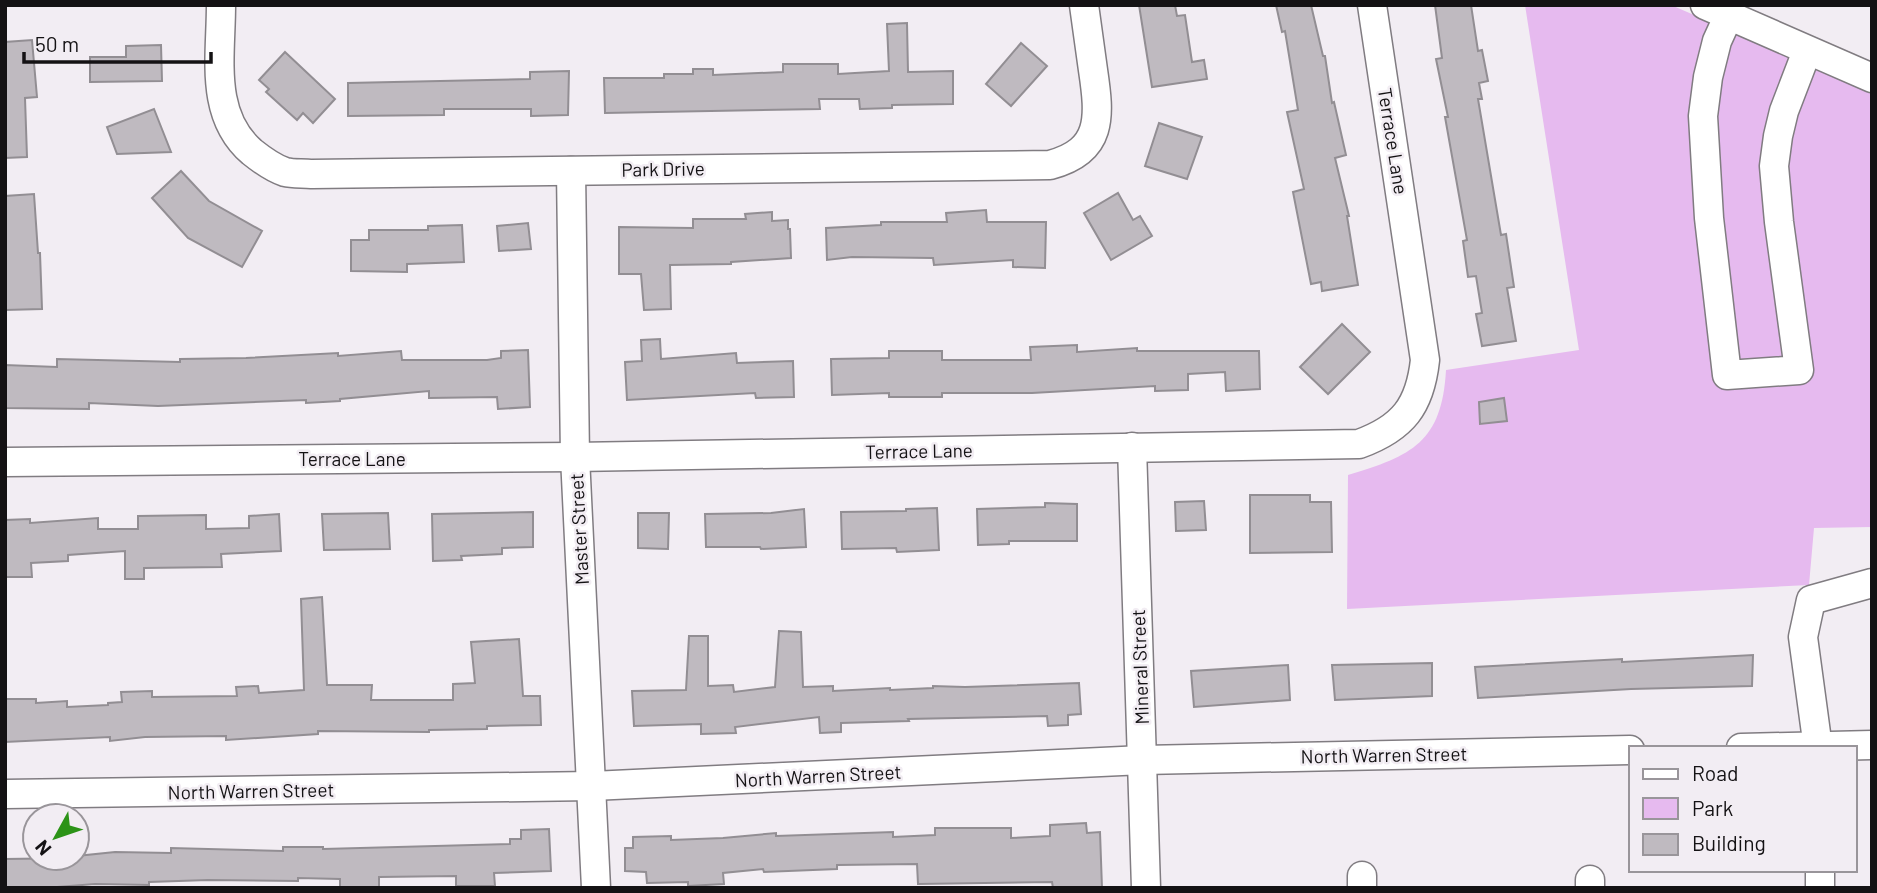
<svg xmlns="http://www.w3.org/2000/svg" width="1877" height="893" viewBox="0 0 1877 893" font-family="Barlow,sans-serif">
  <rect width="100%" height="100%" fill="#f2edf3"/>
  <path fill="#e6baef" d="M1525 5H1671L1872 92V527L1814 528 1809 585 1347 609 1348 475C1412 456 1442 442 1446 370L1579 350Z"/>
  <g fill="#bfbac0" stroke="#928e93" stroke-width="2">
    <polygon points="1139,5 1175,5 1177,16 1185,15 1192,62 1204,60 1207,79 1152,87"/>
    <polygon points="1276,5 1311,5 1323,56 1325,56 1332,103 1334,102 1346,155 1335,158 1349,216 1347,216 1358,285 1322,291 1321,282 1311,284 1293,192 1304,189 1287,112 1298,110 1285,31 1282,32"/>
    <polygon points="1435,5 1471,5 1478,51 1482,50 1488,81 1479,83 1482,99 1478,99 1501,235 1506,234 1514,287 1507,288 1516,341 1482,346 1476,314 1482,313 1476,276 1468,277 1463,241 1467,240 1445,117 1448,117 1436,59 1442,58"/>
    <polygon points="907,23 908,72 953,71 953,104 892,105 892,108 860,109 859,99 819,99 820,109 605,113 604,78 664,78 664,74 693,74 693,69 713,69 713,75 783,72 783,64 838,64 838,74 889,71 887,24"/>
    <polygon points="32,40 37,97 25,98 27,157 5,158 5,42"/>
    <polygon points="1021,43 1047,66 1011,106 986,84"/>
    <polygon points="161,45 162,81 90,82 90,57 126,57 126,46"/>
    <polygon points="285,52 335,99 313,123 303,113 297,120 266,92 269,89 259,80"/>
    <polygon points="569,71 568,115 531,116 531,109 444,109 444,115 348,116 348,83 530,79 530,72"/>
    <polygon points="154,109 171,152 117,154 107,127"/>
    <polygon points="1159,123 1202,137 1187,179 1145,166"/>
    <polygon points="181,171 209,201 262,231 242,267 188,238 152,198"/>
    <polygon points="1118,193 1133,220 1140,216 1152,236 1111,260 1084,213"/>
    <polygon points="34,194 38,253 40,253 42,309 5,310 5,196"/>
    <polygon points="986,210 987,222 1046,222 1045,268 1013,267 1013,260 934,265 933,258 852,257 827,260 826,228 881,225 881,222 947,222 946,213"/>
    <polygon points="772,212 772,221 788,220 788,229 790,229 791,258 731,262 731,264 670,265 671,309 644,310 641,274 619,274 619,227 693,228 693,219 746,219 745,214"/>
    <polygon points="528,223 531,249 499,251 497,226"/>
    <polygon points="462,225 464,262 407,264 407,272 351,271 351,240 369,240 369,230 428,230 428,226"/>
    <polygon points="1342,324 1370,352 1328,394 1300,367"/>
    <polygon points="660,339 661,359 736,353 737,363 793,361 794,397 756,398 755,393 627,400 625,362 642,361 641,340"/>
    <polygon points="1077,345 1077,352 1137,348 1137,351 1259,351 1260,389 1226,391 1225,372 1188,374 1188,390 1155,391 1155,386 1032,393 942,393 942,397 889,397 889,393 832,395 831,359 889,358 889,351 942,351 942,360 1031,360 1030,347"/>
    <polygon points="528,350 530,407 498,409 497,397 429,398 429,391 340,399 340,401 306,403 306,400 158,406 89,403 89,409 5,408 5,365 57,367 57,359 180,362 180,359 246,358 338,353 338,356 401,351 402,360 487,360 501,358 501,351"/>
    <polygon points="1504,398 1507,421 1480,424 1479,402"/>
    <polygon points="1250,495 1310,495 1310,502 1331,502 1332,552 1250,553"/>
    <polygon points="1204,501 1206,530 1176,531 1175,502"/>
    <polygon points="1045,503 1077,504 1077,541 1009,541 1009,544 978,545 977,509 1045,507"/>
    <polygon points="937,508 939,550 897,552 896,548 842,549 841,512 906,511 906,509"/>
    <polygon points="804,509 806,547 761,549 760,547 706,547 705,514 771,513"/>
    <polygon points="533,512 533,547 502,548 502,554 461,556 462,560 433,561 432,514"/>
    <polygon points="388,513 390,549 324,550 322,514"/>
    <polygon points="638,513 669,513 668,549 638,548"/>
    <polygon points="279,514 281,551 221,554 222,567 144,568 144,579 125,579 125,551 68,555 68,561 31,563 32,577 5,577 5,520 30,519 30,523 98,518 98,529 138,529 138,516 206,515 206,529 249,528 249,516"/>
    <polygon points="322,597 327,685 372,685 371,700 453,700 453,684 475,683 471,642 519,639 523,696 540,696 541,725 487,726 487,729 429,730 429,732 318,731 318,734 226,740 226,736 145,737 110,741 110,737 5,742 5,699 36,699 36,703 67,701 67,707 108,705 108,703 122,702 121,692 152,691 152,697 237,696 236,687 258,686 259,693 304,690 301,599"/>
    <polygon points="779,631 801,632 803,687 833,686 833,691 890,688 890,690 933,688 933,686 965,687 1079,683 1081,714 1068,715 1068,725 1048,726 1047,716 908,719 909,721 841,723 841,732 820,733 819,717 735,727 736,733 701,734 701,724 634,726 632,691 686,690 689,636 708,636 708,686 733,685 734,692 775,687"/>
    <polygon points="1753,655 1752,686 1631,689 1478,698 1475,667 1622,659 1622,662"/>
    <polygon points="1432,663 1432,696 1335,700 1332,665"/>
    <polygon points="1288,665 1290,700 1194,707 1191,671"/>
    <polygon points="1086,823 1087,833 1100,832 1102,888 1053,888 1052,882 918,884 917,864 837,865 837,869 764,872 763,869 723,873 724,884 688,886 688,882 647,883 646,872 625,871 625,848 633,848 633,837 671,836 671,840 723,838 776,833 776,836 893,832 893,837 935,835 935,828 1011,828 1011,838 1050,836 1050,825"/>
    <polygon points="549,829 551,871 494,873 495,886 456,886 456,876 379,877 379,888 340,888 340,879 298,878 298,881 208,880 149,882 149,885 95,884 57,887 5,888 5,859 77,858 77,856 115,852 171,853 171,848 283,851 283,847 323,847 323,849 510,844 510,839 521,839 521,830"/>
  </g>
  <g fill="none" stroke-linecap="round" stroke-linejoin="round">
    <defs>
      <g id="minor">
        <path d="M221 5C221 57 209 115 252 152 262 160 273 168 285 172 293 174 303 173 312 174L1050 165C1103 151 1100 117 1093 70 1090 49 1087 27 1084 5"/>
        <polyline points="1705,5 1872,78"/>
        <polyline points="1728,17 1717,41 1708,77 1703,116 1709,218 1727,375 1799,370 1779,222 1774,166 1778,136 1784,111 1807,51"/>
        <polyline points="571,171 575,457 596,888"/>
        <polyline points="1132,447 1146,888"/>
        <path d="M5 462 575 457 1359 444C1403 428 1420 406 1425 360L1372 5"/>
        <polyline points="1741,748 1872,745"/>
        <polyline points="1818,748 1803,637 1811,600 1872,583"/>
        <polyline points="5,794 592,786 1143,760 1630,750"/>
        <polyline points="1820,870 1820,888"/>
        <polyline points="1362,876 1362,888"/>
        <polyline points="1590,880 1590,888"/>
      </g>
    </defs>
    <use href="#minor" stroke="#807c81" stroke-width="31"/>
    <use href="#minor" stroke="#fff" stroke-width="28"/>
  </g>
  <g text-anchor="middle" stroke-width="5" stroke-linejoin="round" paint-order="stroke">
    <g font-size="19" fill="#141214" stroke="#f2edf3">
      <text transform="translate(1393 141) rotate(81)" y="7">Terrace Lane</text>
      <text transform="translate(663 169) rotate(-1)" y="7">Park Drive</text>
      <text transform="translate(919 451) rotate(-1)" y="7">Terrace Lane</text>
      <text x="352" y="466">Terrace Lane</text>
      <text transform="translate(579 529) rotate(-93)" y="7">Master Street</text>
      <text transform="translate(1140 667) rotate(-92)" y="7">Mineral Street</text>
      <text transform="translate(1384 755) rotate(-1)" y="7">North Warren Street</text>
      <text transform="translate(818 776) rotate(-3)" y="7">North Warren Street</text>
      <text transform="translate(251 791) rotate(-1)" y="7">North Warren Street</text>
    </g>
  </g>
  <rect width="1877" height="893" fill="none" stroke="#141214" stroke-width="14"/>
  <rect x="1629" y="746" width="228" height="126" fill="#f2edf3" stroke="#99959a" stroke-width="2"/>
  <rect x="1643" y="769" width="35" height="10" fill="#ffffff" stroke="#99959a" stroke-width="2"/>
  <text x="1692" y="781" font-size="21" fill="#141214">Road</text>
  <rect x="1643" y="798" width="35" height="21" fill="#e6baef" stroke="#99959a" stroke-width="2"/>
  <text x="1692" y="816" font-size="21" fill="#141214">Park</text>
  <rect x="1643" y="834" width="35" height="21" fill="#bfbac0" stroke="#99959a" stroke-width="2"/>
  <text x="1692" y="851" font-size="21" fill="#141214">Building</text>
  <g transform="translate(56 837) rotate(230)"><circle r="33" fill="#f2edf3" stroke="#99959a" stroke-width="2"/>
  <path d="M0-5L12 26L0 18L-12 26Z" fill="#2c9317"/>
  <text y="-10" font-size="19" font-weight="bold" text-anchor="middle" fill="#141214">N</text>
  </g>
  <path d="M24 52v10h187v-10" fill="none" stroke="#141214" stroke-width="3.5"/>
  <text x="35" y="52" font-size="21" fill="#141214" stroke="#f2edf3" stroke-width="5" paint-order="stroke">50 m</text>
</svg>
